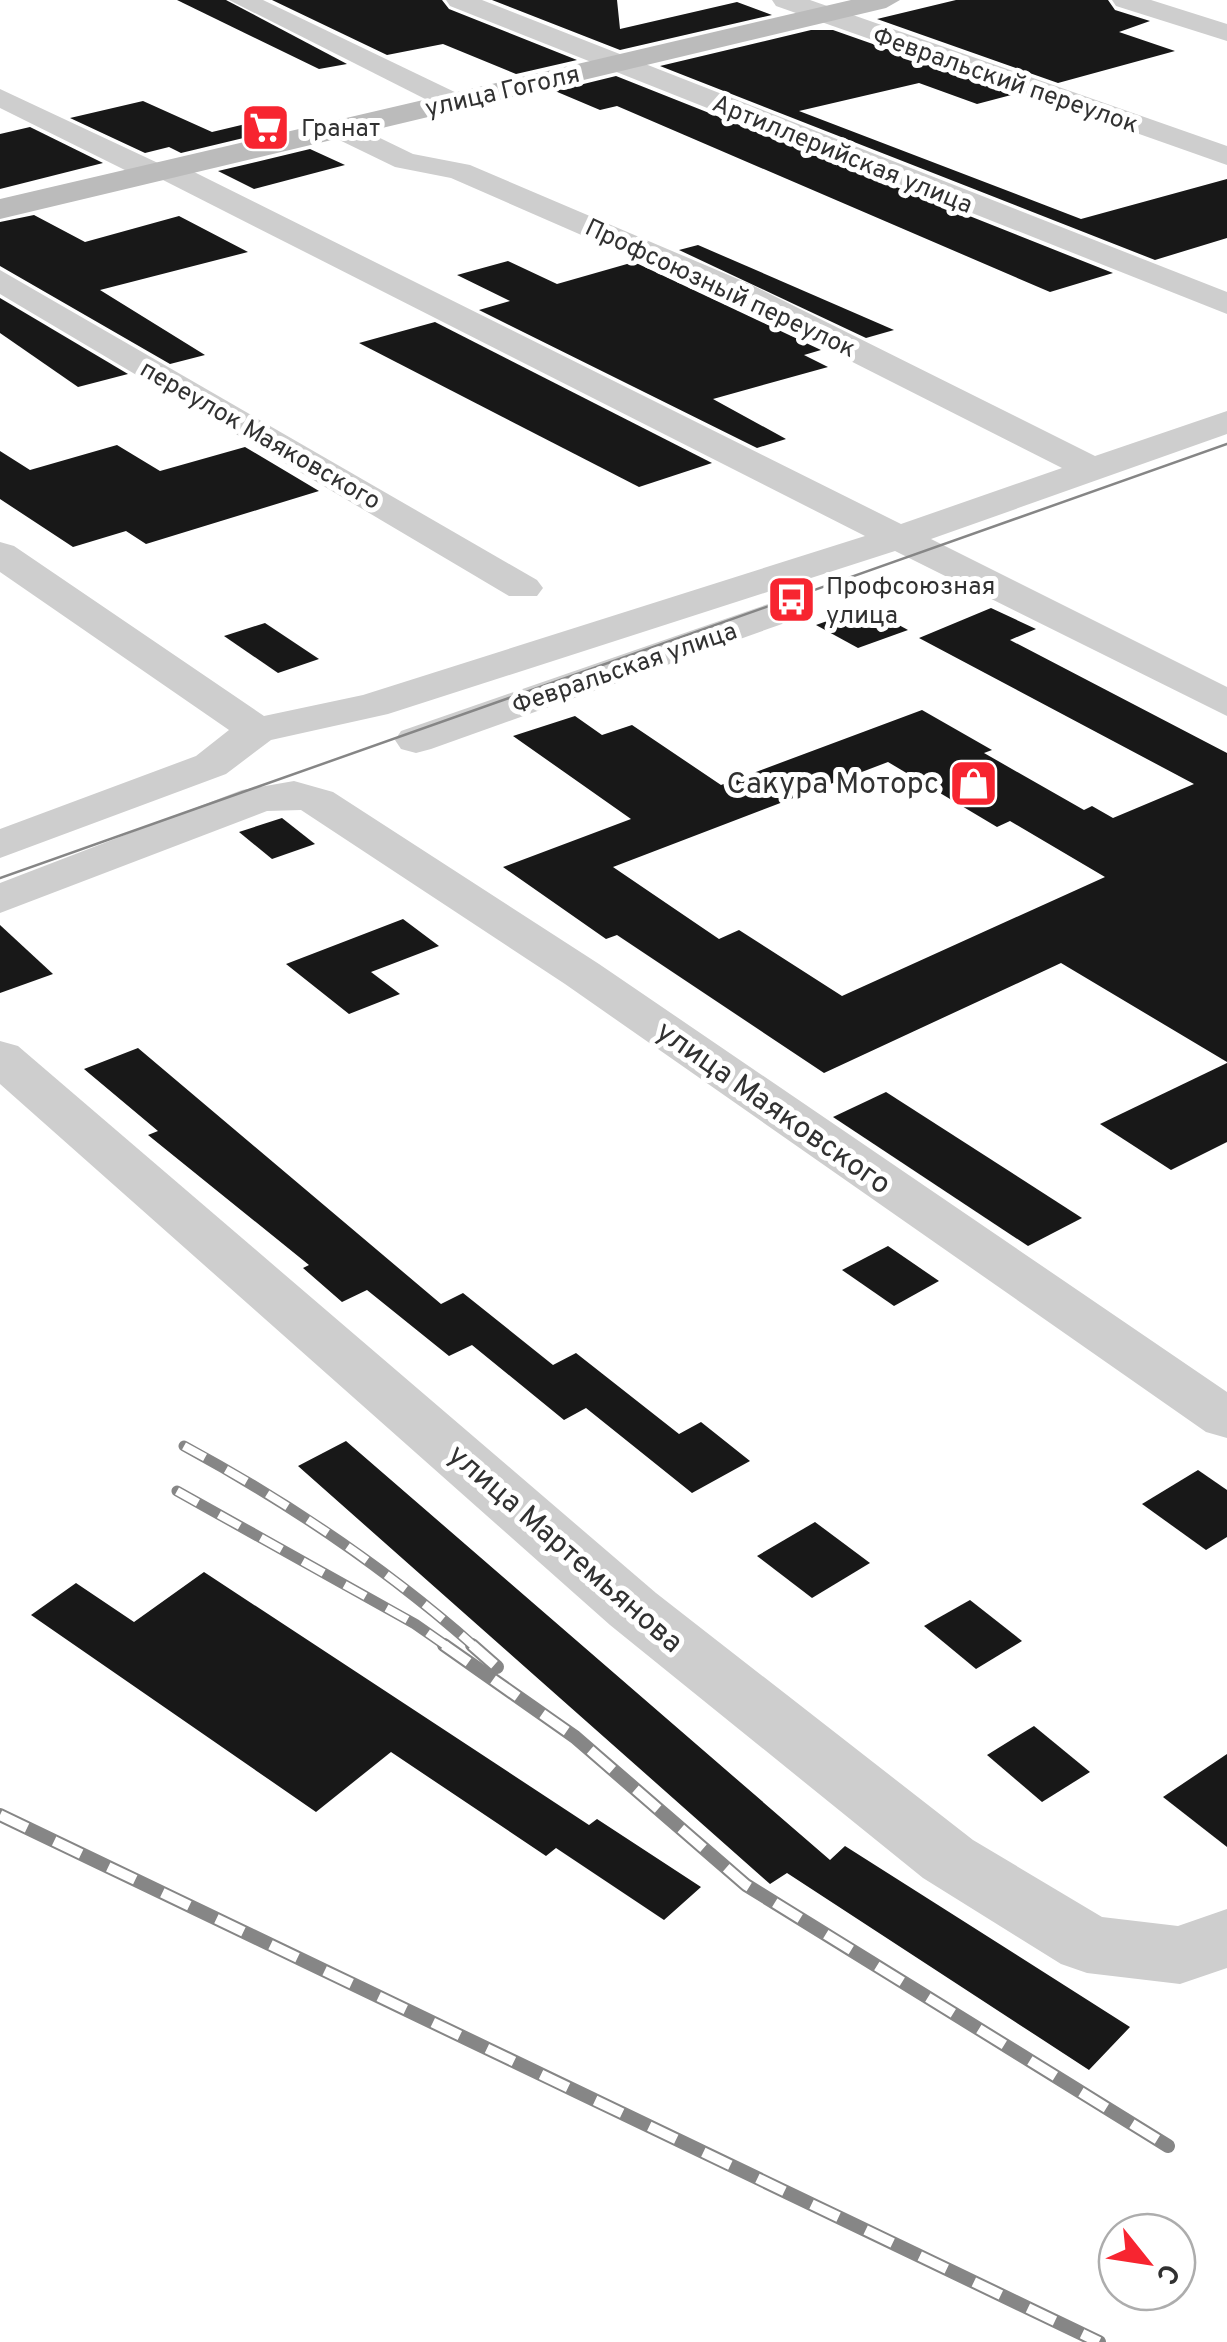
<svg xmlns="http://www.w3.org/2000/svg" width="1227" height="2342" viewBox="0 0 1227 2342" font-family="Overpass,sans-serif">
  <rect width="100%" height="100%" fill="#fff"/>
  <g fill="#181818" fill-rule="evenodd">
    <polygon points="177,0 226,0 347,64 319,69"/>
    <polygon points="272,0 442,0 449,9 577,60 516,74 443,44 387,55"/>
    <polygon points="492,0 617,0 620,29 737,2 772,15 620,50"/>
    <polygon points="956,0 1108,0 1115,10 1150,21 1119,32 1175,51 1058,83 877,19"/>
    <polygon points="811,30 833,30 1015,94 977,104 919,83 799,111 1081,219 1227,179 1227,238 1155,260 660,66"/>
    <polygon points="616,76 1113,273 1050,292 617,106 600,110 555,91"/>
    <polygon points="143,101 212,132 254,122 273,131 181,153 169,147 145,153 70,118"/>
    <polygon points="30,127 103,163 0,189 0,134"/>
    <polygon points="310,149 345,165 254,189 218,171"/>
    <polygon points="34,215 85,242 179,216 248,252 100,290 205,355 170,364 0,266 0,222"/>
    <polygon points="698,245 894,330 866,338 679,250"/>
    <polygon points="508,261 557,284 634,262 821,350 804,355 828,367 713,399 786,439 757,448 479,310 510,301 457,275"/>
    <polygon points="0,298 128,374 78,387 0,333"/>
    <polygon points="435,322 712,463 639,487 359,343"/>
    <polygon points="117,445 160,471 245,447 319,491 146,544 126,531 73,547 0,499 0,451 30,470"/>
    <polygon points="866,607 908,630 858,648 816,625"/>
    <path d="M991 608 1036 629 1010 640 1227 753V1062L1061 963 824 1073 617 935 606 939 503 867 631 819 513 736 575 716 602 735 632 725 721 785 922 710 992 750 984 753 1084 810 1092 806 1113 818 1194 784 919 638ZM888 762 997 827 1010 821 1105 877 842 996 739 930 719 939 613 867Z"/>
    <polygon points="265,623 319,659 278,673 224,636"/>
    <polygon points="282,818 315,844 272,859 239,832"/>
    <polygon points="403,919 439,946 371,972 400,994 349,1014 286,964"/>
    <polygon points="0,925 53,974 0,993"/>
    <polygon points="138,1048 441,1304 463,1293 553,1365 576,1353 679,1434 701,1422 750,1461 692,1493 586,1408 564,1420 472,1345 449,1356 367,1290 342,1302 303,1268 309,1265 148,1135 158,1131 84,1069"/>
    <polygon points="1227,1063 1227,1142 1171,1170 1100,1124"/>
    <polygon points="886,1092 1082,1218 1028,1246 833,1117"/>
    <polygon points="888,1246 939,1281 894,1306 842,1270"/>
    <polygon points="346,1441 830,1860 845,1846 1130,2027 1089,2070 787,1873 770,1884 298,1466"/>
    <polygon points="1198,1470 1227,1490 1227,1537 1206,1550 1142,1504"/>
    <polygon points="815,1522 870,1563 812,1598 757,1556"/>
    <polygon points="204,1572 589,1825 597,1819 701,1887 664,1920 556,1848 546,1856 391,1752 316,1812 31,1615 76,1583 134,1622"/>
    <polygon points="970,1600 1022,1641 976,1669 924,1626"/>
    <polygon points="1034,1726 1090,1772 1042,1802 987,1755"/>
    <polygon points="1227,1754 1227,1847 1163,1797"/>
  </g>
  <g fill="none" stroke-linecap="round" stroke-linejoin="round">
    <g fill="#cecece" fill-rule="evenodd">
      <polygon points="229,0 263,0 463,96 467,102 463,108 443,108"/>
      <polygon points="446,0 482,0 1227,292 1227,314 450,6"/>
      <polygon points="772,0 810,0 1227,146 1227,165 776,6"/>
      <polygon points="1112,0 1151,0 1227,24 1227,41 1116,6"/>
      <polygon points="0,89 158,163 178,164 901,524 1062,468 728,299 451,178 395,167 329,135 325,129 329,123 349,123 413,154 470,165 752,285 1095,456 1227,411 1227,434 931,539 1227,687 1227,716 895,551 388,714 271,740 226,774 0,858 0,829 196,756 229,730 0,572 0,542 14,546 264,716 363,695 865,536 163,180 143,179 0,108"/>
      <polygon points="0,270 537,580 543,588 537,596 509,596 0,294"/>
      <polygon points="768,604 782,608 788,616 782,624 431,749 416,753 401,749 395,740 401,731"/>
      <polygon points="294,781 333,792 599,964 1227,1392 1227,1438 1206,1432 565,984 301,810 267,811 0,913 0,883 242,790"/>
    </g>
    <polygon fill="#cecece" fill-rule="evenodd" points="0,1041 18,1046 656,1593 973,1840 1102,1917 1178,1926 1227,1909 1227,1968 1180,1984 1087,1973 1061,1964 923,1878 610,1625 0,1084"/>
    <polygon fill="#bbb" fill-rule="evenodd" points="851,0 900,0 886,8 0,219 0,199"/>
    <polyline stroke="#868686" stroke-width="2.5" points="0,878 1227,444"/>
    <defs>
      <g id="rail-far1">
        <path d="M184 1446C289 1503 386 1568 475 1647"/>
        <polyline points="177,1491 415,1624 448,1647"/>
      </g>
      <g id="rail">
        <polyline points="444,1645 575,1737 746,1885 1168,2146"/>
        <polyline points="472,1645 497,1667"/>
        <polyline points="0,1815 1099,2342"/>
      </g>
    </defs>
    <use href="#rail-far1" stroke="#868686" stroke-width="11"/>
    <use href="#rail" stroke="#868686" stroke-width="14"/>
    <use href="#rail-far1" stroke="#fff" stroke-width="8" stroke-dasharray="24" stroke-linecap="butt"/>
    <use href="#rail" stroke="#fff" stroke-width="10" stroke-dasharray="30" stroke-linecap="butt"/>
  </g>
  <defs>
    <symbol id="supermarket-square" viewBox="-11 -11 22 22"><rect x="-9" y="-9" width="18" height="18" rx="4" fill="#f72530" stroke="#fff"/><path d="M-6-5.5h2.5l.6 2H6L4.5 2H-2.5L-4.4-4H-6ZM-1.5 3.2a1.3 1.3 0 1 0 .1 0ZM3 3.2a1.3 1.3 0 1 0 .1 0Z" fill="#fff"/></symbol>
    <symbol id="bus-square" viewBox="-11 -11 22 22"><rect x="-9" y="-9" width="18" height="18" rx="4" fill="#f72530" stroke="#fff"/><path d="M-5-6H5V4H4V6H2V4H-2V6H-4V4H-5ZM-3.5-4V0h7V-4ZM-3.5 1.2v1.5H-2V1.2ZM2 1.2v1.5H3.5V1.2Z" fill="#fff"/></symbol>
    <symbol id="shop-square" viewBox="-11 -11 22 22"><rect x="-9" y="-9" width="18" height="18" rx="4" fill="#f72530" stroke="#fff"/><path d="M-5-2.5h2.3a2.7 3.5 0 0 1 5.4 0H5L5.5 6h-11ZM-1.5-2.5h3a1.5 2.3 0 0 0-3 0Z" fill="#fff"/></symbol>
  </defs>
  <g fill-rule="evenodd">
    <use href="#supermarket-square" x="238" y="100" width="55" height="55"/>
    <use href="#bus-square" x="764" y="572" width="55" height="55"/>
    <use href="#shop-square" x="946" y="756" width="55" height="55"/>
  </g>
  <g text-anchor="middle" stroke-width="10" stroke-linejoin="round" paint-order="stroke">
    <g font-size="25" fill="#313131" stroke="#fff">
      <text transform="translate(1006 79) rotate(19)" y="9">Февральский переулок</text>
      <text transform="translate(502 90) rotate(-13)" y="9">улица Гоголя</text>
      <text transform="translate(843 153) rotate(22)" y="9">Артиллерийская улица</text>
      <text transform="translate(721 287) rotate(25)" y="9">Профсоюзный переулок</text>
      <text transform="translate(261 434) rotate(30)" y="9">переулок Маяковского</text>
      <text transform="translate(624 667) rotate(-19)" y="9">Февральская улица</text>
    </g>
    <g font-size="25" fill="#313131" stroke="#fff" text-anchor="start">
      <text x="301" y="136">Гранат</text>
      <text x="826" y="594">Профсоюзная<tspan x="826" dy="29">улица</tspan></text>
    </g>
    <g font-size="30" fill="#313131" stroke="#fff" text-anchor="end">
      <text x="939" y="793">Сакура Моторс</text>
    </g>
    <g font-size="30" fill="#313131" stroke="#fff">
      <text transform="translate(774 1107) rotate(35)" y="10">улица Маяковского</text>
      <text transform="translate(566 1548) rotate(41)" y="10">улица Мартемьянова</text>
    </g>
  </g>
  <g transform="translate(1147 2262) rotate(120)"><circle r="48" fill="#ffffff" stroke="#adadad" stroke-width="2.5"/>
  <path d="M0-8L18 38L0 25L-18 38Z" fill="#f72530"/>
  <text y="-15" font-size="28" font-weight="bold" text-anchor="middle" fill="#313131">С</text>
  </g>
</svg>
